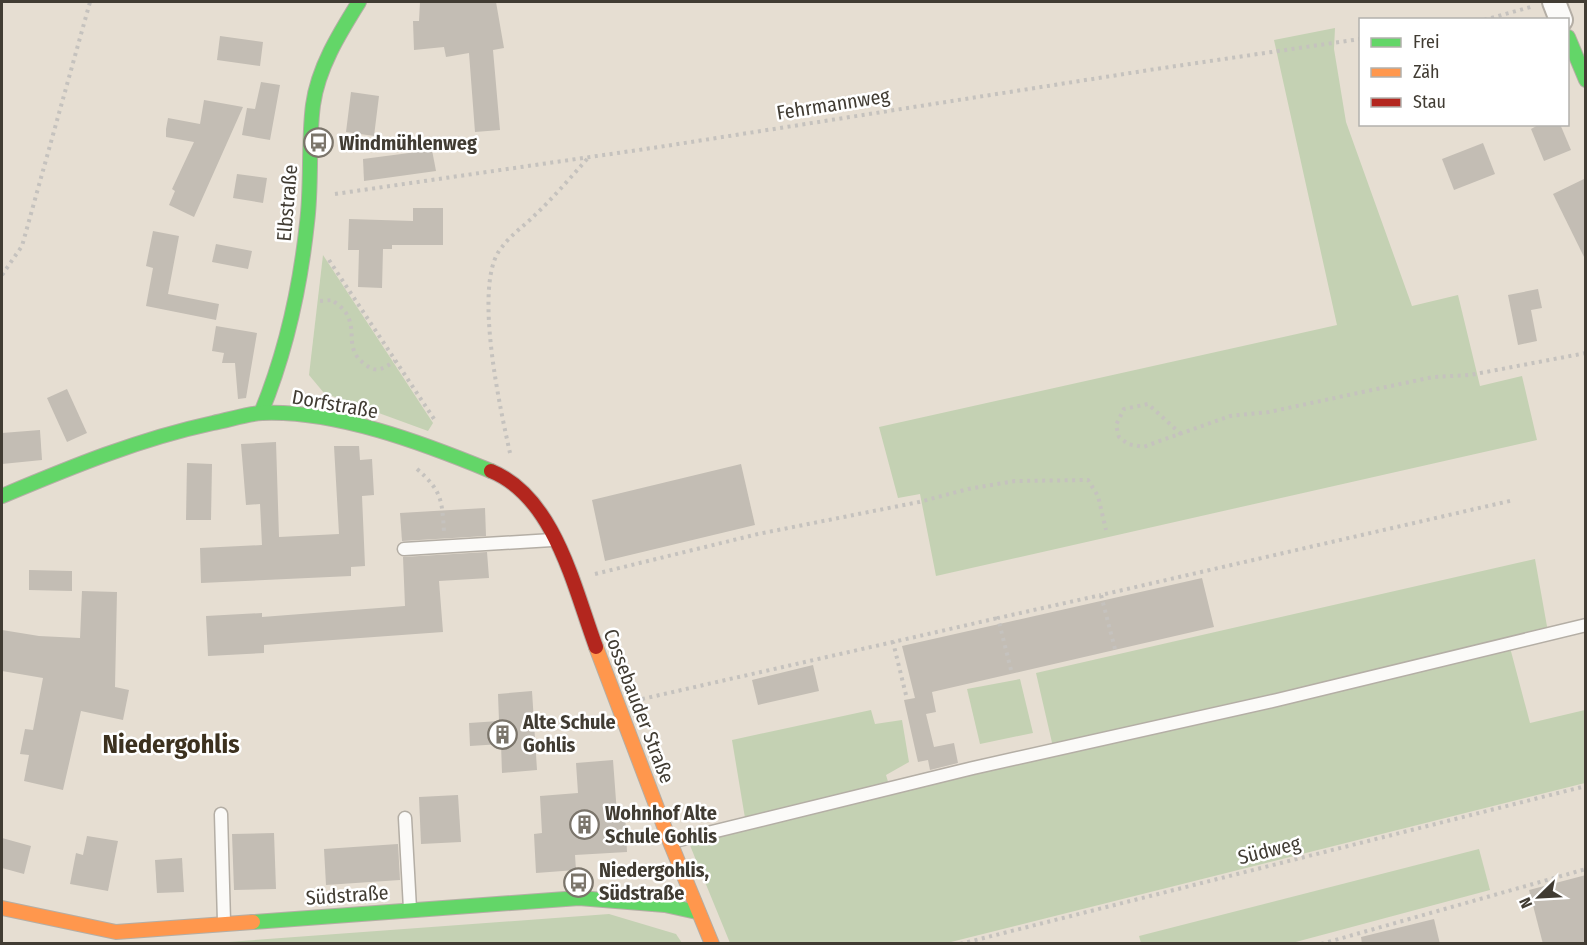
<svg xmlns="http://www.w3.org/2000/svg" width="1587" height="945" viewBox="0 0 1587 945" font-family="'Fira Sans Condensed',sans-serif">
  <rect width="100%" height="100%" fill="#e6ded2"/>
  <g fill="#c4d1b3">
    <polygon points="1335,28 1334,49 1346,122 1412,306 1458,295 1480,386 1522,376 1537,440 936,576 920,494 898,498 879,427 1337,325 1274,40"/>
    <polygon points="323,255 433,423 428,431 324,393 309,375"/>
    <polygon points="1535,559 1548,632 1508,640 1530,723 1585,710 1585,783 947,943 730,943 689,843 745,818 732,740 871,710 875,724 902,720 909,762 886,775 889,785 1053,747 1036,673"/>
    <polygon points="1020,679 1033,733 980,744 967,689"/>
    <polygon points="1479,849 1490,890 1292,943 1141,943 1139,936"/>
    <polygon points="609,914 676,934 682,943 201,944"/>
  </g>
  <g fill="#c3bdb4">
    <polygon points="420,2 496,2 504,48 493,50 500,130 475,132 469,53 446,57 444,47 414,50 413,21 419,21"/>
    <polygon points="220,36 263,42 260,66 217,60"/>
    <polygon points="261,82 280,85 270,140 242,135 247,108 255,109"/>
    <polygon points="351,92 379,96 374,136 346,132"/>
    <polygon points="204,100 243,107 194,217 169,205 175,191 172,189 194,142 166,137 166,129 168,118 200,124"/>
    <polygon points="1540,124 1560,124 1571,150 1544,161 1531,129"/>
    <polygon points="1483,143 1495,174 1454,190 1442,159"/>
    <polygon points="432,150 436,171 364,181 363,159"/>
    <polygon points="237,174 267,178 263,203 233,198"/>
    <polygon points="1586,178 1586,261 1553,194"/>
    <polygon points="413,208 443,208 443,245 392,245 392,249 383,249 382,288 358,287 359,250 348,250 349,219 413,221"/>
    <polygon points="153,231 179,236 168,294 219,304 216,320 146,306 153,268 146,266"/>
    <polygon points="216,244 252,251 248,269 212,262"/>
    <polygon points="1538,289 1542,308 1531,310 1537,341 1518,345 1508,295"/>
    <polygon points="216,326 257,333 246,398 238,399 235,363 222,363 224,353 212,351"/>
    <polygon points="67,389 87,433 67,442 47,398"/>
    <polygon points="40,430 42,460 2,464 2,433"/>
    <polygon points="276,442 279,537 339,534 334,446 359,446 360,460 372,459 374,495 362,496 365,566 351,567 351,576 201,583 200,548 262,545 260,504 246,505 241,444"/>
    <polygon points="187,463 212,464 211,520 186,520"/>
    <polygon points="741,464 755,525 605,561 592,500"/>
    <polygon points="485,508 486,536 402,541 400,513"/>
    <polygon points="487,552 489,578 439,581 443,632 264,645 264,653 208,656 206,616 262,613 262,617 405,606 403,557"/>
    <polygon points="29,570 72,571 72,591 29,590"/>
    <polygon points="1202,578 1214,627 932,692 936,712 926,714 934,747 954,743 958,763 930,770 928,760 918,762 904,700 915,698 902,646"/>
    <polygon points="82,591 117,592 115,687 129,690 123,720 81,711 63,790 24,781 29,755 20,754 25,729 33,730 43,678 2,671 2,630 39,636 80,638"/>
    <polygon points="813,665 819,691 758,705 752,680"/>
    <polygon points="532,691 537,770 502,773 501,744 470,746 469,723 499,721 498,694"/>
    <polygon points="613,760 617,814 625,813 627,852 575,855 576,870 536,873 534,834 542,833 540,796 578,793 576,763"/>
    <polygon points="458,795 461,842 421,844 419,797"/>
    <polygon points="274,833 276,889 234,890 232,834"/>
    <polygon points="87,836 118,841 108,891 70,884 76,853 83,855"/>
    <polygon points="2,838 31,846 24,874 2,868"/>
    <polygon points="398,844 400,880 326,885 324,849"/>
    <polygon points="182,858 184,892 157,893 155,860"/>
    <polygon points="1586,875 1586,944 1543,944 1529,890"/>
    <polygon points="1434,919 1440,944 1362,944 1361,937"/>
  </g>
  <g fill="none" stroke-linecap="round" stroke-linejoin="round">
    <defs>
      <g id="lane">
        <polyline points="404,549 552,540"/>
        <polyline points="221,814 224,922"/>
        <polyline points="405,818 410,909"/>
        <polyline points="671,842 973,768 1277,700 1586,625"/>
      </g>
      <polyline id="street" points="1554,2 1561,20"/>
      <g id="fast">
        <polyline points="1568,37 1586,80"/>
        <path d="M261 413C286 352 300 289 307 223 312 184 308 144 313 105 318 68 339 34 359 2"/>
        <path d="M2 496C71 467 139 439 213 423 229 420 246 414 262 413 336 410 423 443 491 471"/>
        <polyline points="253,922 579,898 665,905 697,912"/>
      </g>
      <g id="slow">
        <polyline points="596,647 670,842 712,944"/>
        <polyline points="2,908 116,932 253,922"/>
      </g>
      <path id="jam" d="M491 471C555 497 574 588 596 647"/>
    </defs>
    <use href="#lane" stroke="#b4aea5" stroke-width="15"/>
    <use href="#street" stroke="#b4aea5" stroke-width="26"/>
    <use href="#fast" stroke="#b4aea5" stroke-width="16"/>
    <use href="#slow" stroke="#b4aea5" stroke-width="16"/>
    <use href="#jam" stroke="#b4aea5" stroke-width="16"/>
    <g stroke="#c5c2be" stroke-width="4" stroke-dasharray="3 4.5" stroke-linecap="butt">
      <polyline points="1484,20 1534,6"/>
      <polyline points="335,194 659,147 1156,69 1360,39"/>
      <polyline points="329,260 434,419"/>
      <polyline points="2,275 22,246 90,2"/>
      <path d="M320 301 332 300C336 303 343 308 346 313 358 332 343 349 366 365 377 374 384 368 395 361"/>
      <polyline points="1181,434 1148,404 1124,409 1116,425 1119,437 1128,444 1143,447 1230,416 1269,412 1433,377 1470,375 1586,353"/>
      <path d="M510 453C500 408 474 289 499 251 509 236 523 227 535 215 554 197 571 177 588 158"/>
      <path d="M417 469C442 491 442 500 444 532"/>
      <polyline points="595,574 758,534 919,502 968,489 1015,481 1088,480 1098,496 1106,530"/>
      <polyline points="1115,649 1101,595 1514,500"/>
      <polyline points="1011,670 998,618 1101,595"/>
      <polyline points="906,695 893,642 998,618"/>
      <polyline points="642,699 893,642"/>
      <polyline points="960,944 1586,786"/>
      <polyline points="1321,944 1586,869"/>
    </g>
    <use href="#lane" stroke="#fbfaf8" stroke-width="12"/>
    <use href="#street" stroke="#fbfaf8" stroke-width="22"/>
    <use href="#fast" stroke="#63d668" stroke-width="14"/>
    <use href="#slow" stroke="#ff974d" stroke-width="14"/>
    <use href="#jam" stroke="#b3261e" stroke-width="14"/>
  </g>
  <defs>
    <symbol id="bus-ring" viewBox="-11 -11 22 22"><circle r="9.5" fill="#fff" stroke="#7b756b" stroke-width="1.5"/><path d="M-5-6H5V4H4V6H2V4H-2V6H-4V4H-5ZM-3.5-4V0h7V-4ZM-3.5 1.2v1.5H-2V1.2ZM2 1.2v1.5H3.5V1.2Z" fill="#7b756b"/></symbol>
    <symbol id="building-ring" viewBox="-11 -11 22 22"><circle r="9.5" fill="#fff" stroke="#7b756b" stroke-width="1.5"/><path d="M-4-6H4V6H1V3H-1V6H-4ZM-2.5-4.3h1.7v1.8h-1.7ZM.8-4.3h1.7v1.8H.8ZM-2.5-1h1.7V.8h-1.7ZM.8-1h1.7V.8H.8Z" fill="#7b756b"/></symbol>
  </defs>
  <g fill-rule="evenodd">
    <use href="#bus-ring" x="302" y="126" width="33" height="33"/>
    <use href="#building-ring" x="486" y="718" width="33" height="33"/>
    <use href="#building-ring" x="568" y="808" width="33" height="33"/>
    <use href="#bus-ring" x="562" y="866" width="33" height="33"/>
  </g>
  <g text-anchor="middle" stroke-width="5" stroke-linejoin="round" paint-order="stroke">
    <g font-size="20" fill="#413c33" stroke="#fff">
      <text transform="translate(833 104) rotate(-9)" y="7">Fehrmannweg</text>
      <text transform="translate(287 203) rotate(-85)" y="7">Elbstraße</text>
      <text transform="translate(335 404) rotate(10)" y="7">Dorfstraße</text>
      <text transform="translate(639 706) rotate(69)" y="7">Cossebauder Straße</text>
      <text transform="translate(1269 850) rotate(-14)" y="7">Südweg</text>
      <text transform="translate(347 895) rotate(-4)" y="7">Südstraße</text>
    </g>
    <g font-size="20" font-weight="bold" fill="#413c33" stroke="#fff" text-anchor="start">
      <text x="339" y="150">Windmühlenweg</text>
      <text x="523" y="729">Alte Schule<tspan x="523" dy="23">Gohlis</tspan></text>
      <text x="605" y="820">Wohnhof Alte<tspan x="605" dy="23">Schule Gohlis</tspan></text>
      <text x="599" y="877">Niedergohlis,<tspan x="599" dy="23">Südstraße</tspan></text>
    </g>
    <g font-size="26" font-weight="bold" fill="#3c311f" stroke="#fff">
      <text x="171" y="753">Niedergohlis</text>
    </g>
  </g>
  <rect width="1587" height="945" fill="none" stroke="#413c33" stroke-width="6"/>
  <rect x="1359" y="18" width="210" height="108" fill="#ffffff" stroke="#b3b1ad" stroke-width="1.5"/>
  <rect x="1371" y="38" width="30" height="9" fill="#63d668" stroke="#b3b1ad" stroke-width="1.5"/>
  <text x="1413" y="48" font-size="18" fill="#413c33">Frei</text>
  <rect x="1371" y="68" width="30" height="9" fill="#ff974d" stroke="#b3b1ad" stroke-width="1.5"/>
  <text x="1413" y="78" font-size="18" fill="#413c33">Zäh</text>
  <rect x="1371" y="98" width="30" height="9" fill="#b3261e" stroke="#b3b1ad" stroke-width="1.5"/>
  <text x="1413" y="108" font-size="18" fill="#413c33">Stau</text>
  <g transform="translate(1539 897) rotate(246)" stroke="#ffffff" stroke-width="4.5" paint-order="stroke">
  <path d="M0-4.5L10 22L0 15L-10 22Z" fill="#413c33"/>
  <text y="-9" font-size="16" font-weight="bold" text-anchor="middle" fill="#413c33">N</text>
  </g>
</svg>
